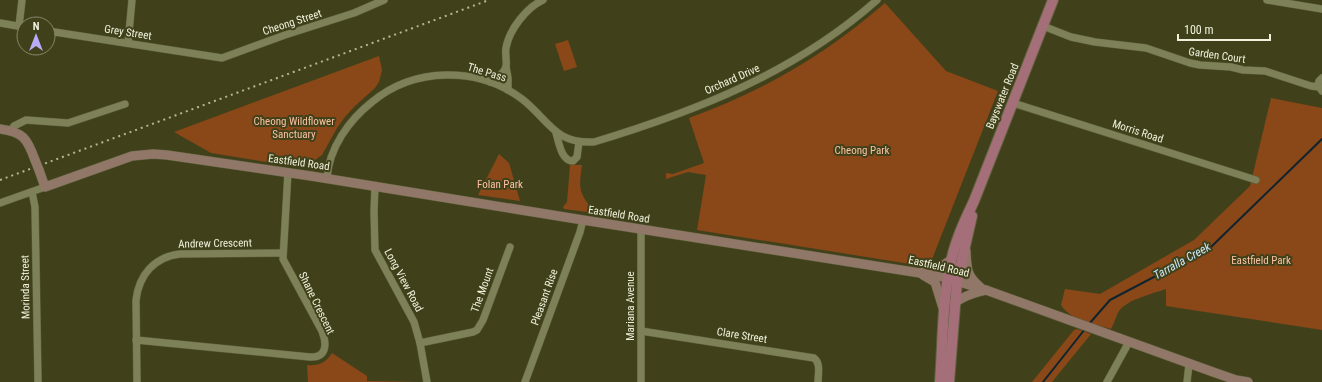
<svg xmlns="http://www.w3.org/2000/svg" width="1322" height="382" viewBox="0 0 1322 382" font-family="'Roboto Condensed',sans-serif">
  <rect width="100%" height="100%" fill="#40411b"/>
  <g fill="#8a4717">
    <path d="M885 3 946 71 998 91 929 267 697 230 706 175 688 172 666 179V173L673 174 704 163 689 118C763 91 824 56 885 3Z"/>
    <polygon points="568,40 577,67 564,71 555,44"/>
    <polygon points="379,56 382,70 379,82 375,88 355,106 345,117 337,128 322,155 311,163 304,165 292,166 211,153 174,132"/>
    <path d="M1271 98 1322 108V330L1166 306V289C1152 294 1128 299 1119 311 1116 316 1114 324 1111 329 1095 324 1070 320 1061 305L1065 289 1100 294 1194 240 1250 186Z"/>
    <polygon points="499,154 509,163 520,201 478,195"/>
    <path d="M570 165H582C579 187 578 191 592 209L587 212 564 209 563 207 567 202Z"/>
    <polygon points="1077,329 1091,334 1052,382 1032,382 1074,330"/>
    <path d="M332 353 367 376V381L420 382H308L307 365C318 366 326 363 332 353Z"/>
  </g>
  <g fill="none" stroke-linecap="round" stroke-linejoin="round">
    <g stroke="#0f242f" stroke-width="2">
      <polyline points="1089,324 1110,300 1211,247 1322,139"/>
      <polyline points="1043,382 1085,329"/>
    </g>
    <defs>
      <g id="minor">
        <polyline points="1267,0 1322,9"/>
        <polyline points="0,23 23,27"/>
        <polyline points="19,26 22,0"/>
        <polyline points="1043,26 1071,37 1095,42 1146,48 1190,63 1200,65 1231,67 1243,70 1265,71 1311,86 1319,87"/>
        <polyline points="48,31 222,58 285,35 354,13 384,0"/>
        <polyline points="128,43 132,0"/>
        <polyline points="506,67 508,78 508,90"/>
        <polyline points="1322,78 1319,81 1318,85 1322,91"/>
        <path d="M490 82C495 79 504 73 506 67 507 62 505 54 506 48 509 30 526 8 543 0"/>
        <polyline points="1013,103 1256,180"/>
        <polyline points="11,130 14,126 26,120 68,123 125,104"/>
        <path d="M556 133C559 142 561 161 573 161L577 157 579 142"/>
        <path d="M327 178C329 148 349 120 372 102 414 67 478 66 522 99 549 120 554 144 594 142 697 111 796 72 877 0"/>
        <polyline points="375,186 374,211 375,250 414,322 420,343 427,382"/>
        <polyline points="32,192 35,207 38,382"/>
        <polyline points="0,203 45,187"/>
        <polyline points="641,229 641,382"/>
        <path d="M641 331 814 358C821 363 818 374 818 382"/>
        <path d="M136 340 310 357C327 358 327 344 322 331L283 259 288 172"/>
        <polyline points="420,343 473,332 477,330 483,320 510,247"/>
        <path d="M137 382 136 300C139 275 154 257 180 254L282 253"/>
        <polyline points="525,382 580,232 583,220"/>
        <polyline points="1107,382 1129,342"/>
        <polyline points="1187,382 1189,364"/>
      </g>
      <g id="secondary">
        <path d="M0 129C23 132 27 138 35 160"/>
        <polyline points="39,170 45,187 132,156 153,154 167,155 311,176 583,220 939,276 986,290 1213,372 1236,380 1248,382"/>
        <path d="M966 251C967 269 966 275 980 287"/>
        <polyline points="923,271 939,268 951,260"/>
        <polyline points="923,275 935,282 943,308"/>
        <path d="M954 304C962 296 975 293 986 290"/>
      </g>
      <g id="primary">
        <path d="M940 382C943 342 942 301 951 262 955 241 965 220 974 201L1053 0"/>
        <polyline points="949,382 957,281 972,216"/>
      </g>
    </defs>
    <use href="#minor" stroke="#5e603d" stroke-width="8"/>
    <use href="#secondary" stroke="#5e603d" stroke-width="10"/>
    <use href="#primary" stroke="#5e603d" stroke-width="12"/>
    <use href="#minor" stroke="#7e8058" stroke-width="7"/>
    <use href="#secondary" stroke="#917768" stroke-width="9"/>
    <use href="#primary" stroke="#a46f78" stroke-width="10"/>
    <polyline stroke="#b3b59a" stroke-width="2" stroke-dasharray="2 4" stroke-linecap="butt" points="0,180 489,0"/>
    <defs>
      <polyline id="secondary-bridge" points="35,160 39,170"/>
    </defs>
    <use href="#secondary-bridge" stroke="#5e603d" stroke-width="10" stroke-linecap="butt"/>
    <use href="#secondary-bridge" stroke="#917768" stroke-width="9"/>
  </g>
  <g text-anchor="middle" stroke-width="4" stroke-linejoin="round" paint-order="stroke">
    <g font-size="11" fill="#eff1db" stroke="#40411b">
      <text transform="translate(292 22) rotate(-18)" y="4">Cheong Street</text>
      <text transform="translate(128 32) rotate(9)" y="4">Grey Street</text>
      <text transform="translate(1217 55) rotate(8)" y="4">Garden Court</text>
      <text transform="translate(487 72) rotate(17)" y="4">The Pass</text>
      <text transform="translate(732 79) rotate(-24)" y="4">Orchard Drive</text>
      <text transform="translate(1002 96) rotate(-68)" y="4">Bayswater Road</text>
      <text transform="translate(1138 131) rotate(18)" y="4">Morris Road</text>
      <text transform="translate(299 162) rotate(8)" y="4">Eastfield Road</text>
      <text transform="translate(619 214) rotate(9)" y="4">Eastfield Road</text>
      <text transform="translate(215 243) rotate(-1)" y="4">Andrew Crescent</text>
      <text transform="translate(939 266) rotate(13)" y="4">Eastfield Road</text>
      <text transform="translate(404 280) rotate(62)" y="4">Long View Road</text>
      <text transform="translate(25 287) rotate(-91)" y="4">Morinda Street</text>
      <text transform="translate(482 290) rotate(-70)" y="4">The Mount</text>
      <text transform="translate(544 297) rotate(-70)" y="4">Pleasant Rise</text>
      <text transform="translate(317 303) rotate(64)" y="4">Shane Crescent</text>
      <text transform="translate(630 306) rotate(-90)" y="4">Mariana Avenue</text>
      <text transform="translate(742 335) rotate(9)" y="4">Clare Street</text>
    </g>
    <g font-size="11" fill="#fcc2a1" stroke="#40411b">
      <text x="294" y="125">Cheong Wildflower<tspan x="294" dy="13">Sanctuary</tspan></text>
      <text x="862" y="154">Cheong Park</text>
      <text x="500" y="188">Folan Park</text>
      <text x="1261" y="264">Eastfield Park</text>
    </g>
    <g font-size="12" font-style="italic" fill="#c9e8f9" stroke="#40411b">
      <text transform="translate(1182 261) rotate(-29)" y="4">Tarralla Creek</text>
    </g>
  </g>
  <g transform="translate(36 36)"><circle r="19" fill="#40411b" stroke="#868768"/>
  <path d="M0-3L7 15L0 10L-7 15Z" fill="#b8abf7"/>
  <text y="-6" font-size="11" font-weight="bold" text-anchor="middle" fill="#eff1db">N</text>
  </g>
  <path d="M1178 34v6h92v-6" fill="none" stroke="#eff1db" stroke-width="2"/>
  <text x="1184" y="34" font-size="12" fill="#eff1db" stroke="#40411b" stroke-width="3" paint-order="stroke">100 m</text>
</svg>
